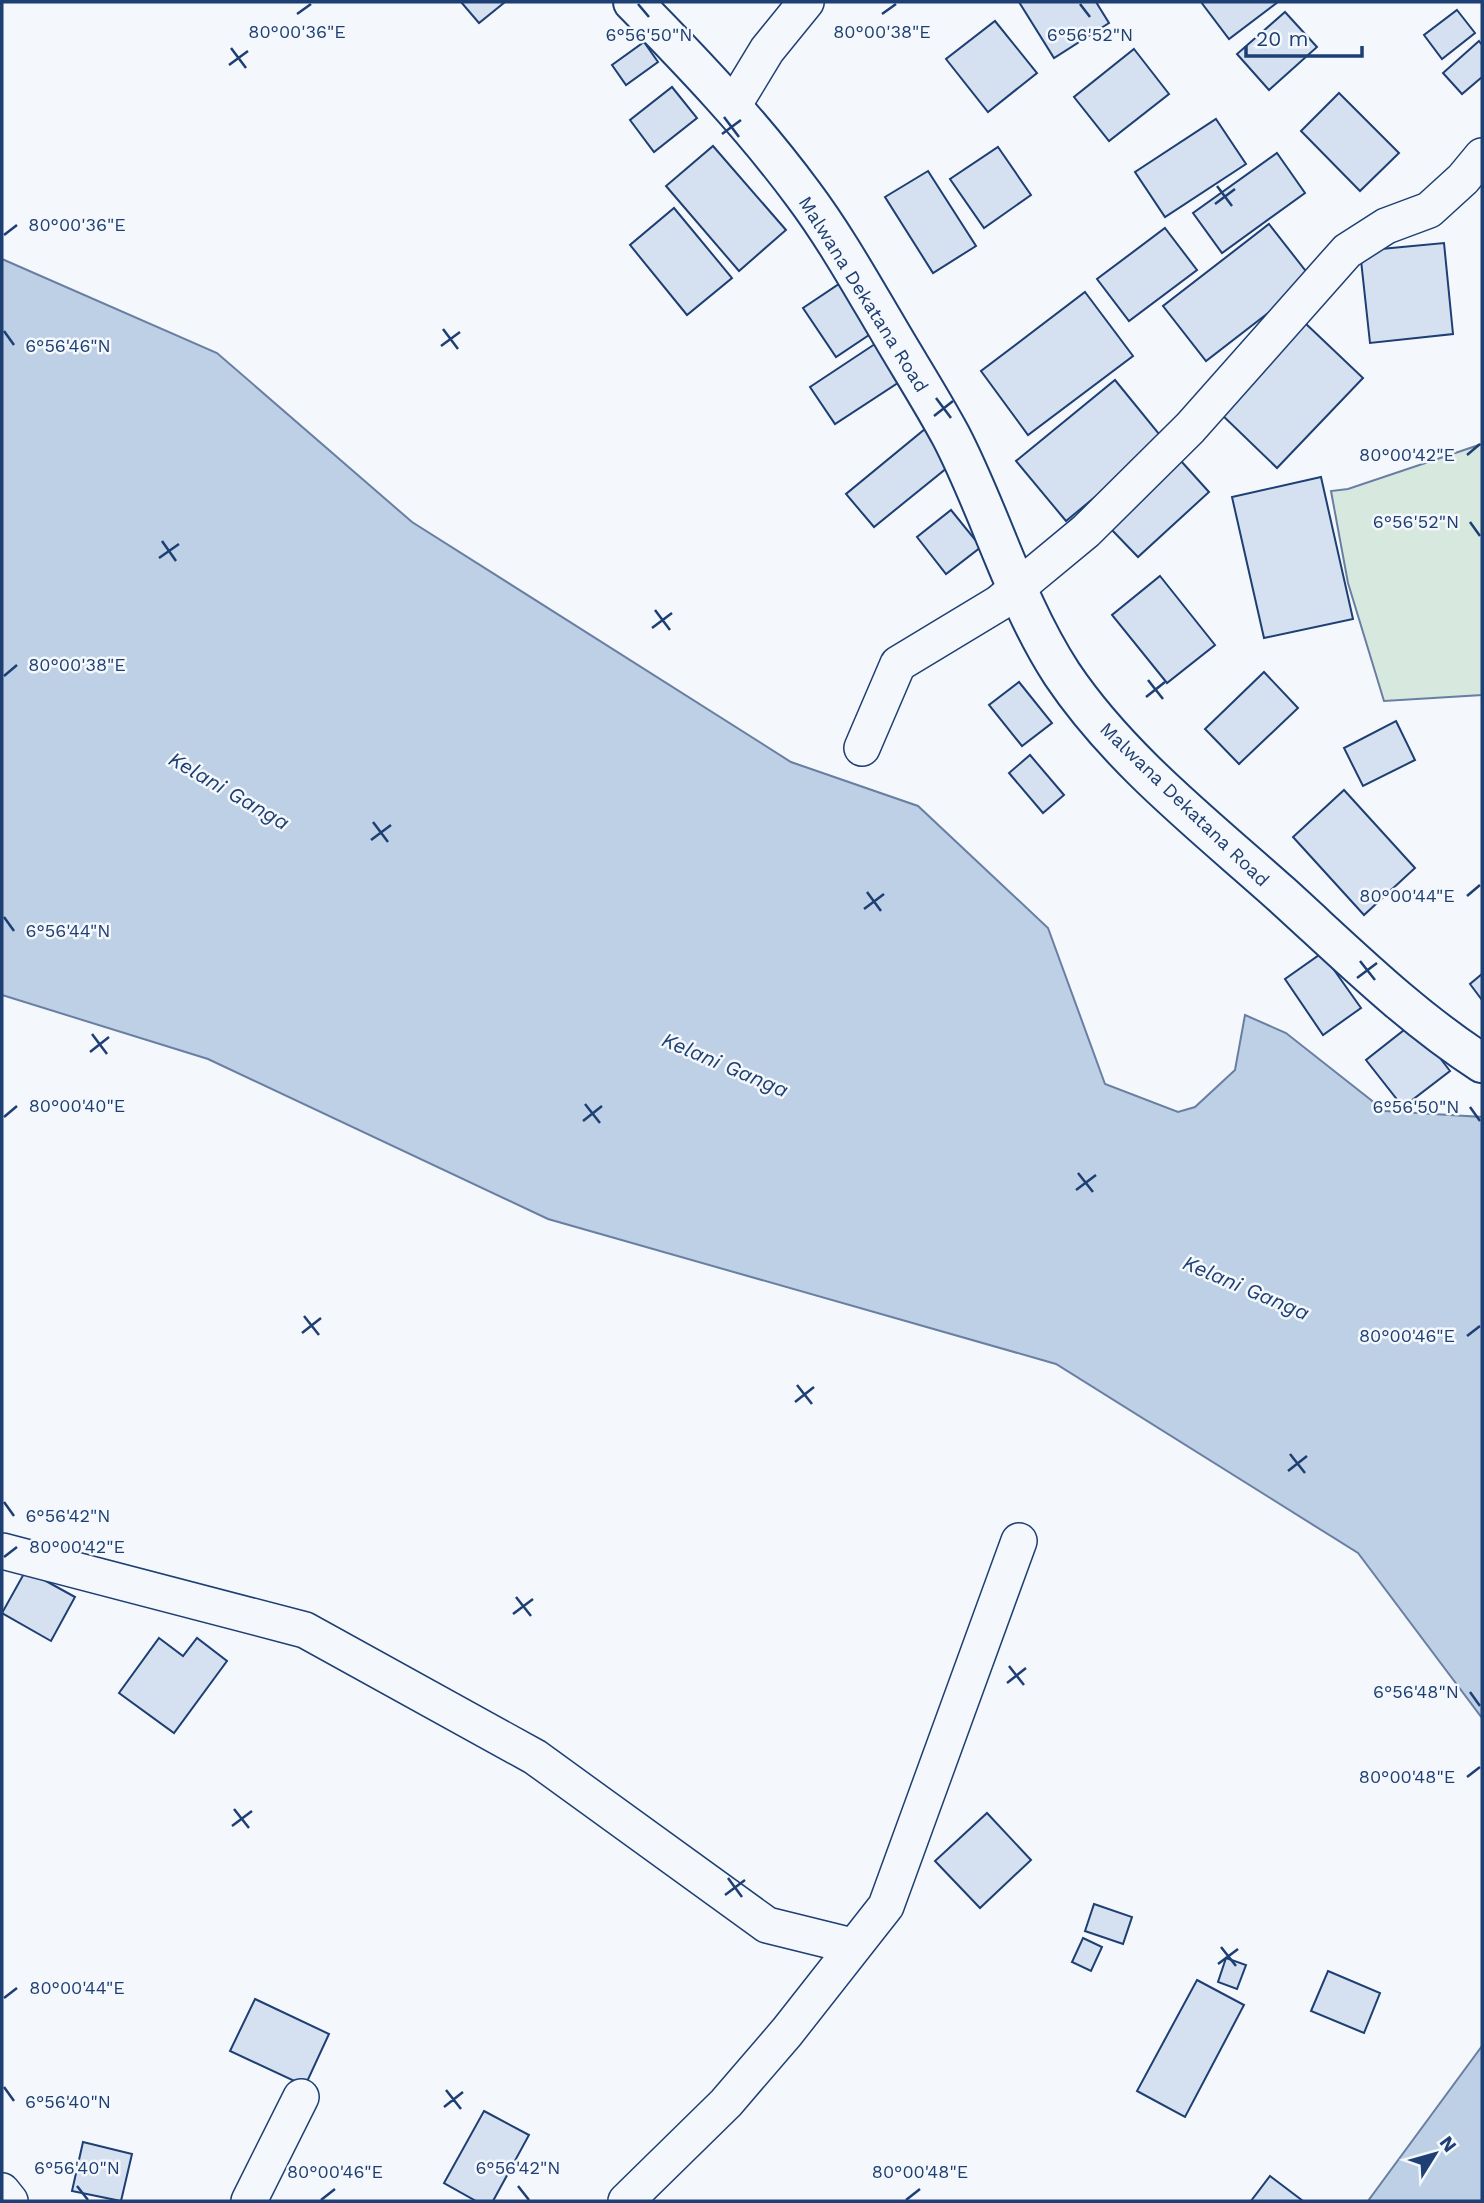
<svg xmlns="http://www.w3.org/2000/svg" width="1484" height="2203" viewBox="0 0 1484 2203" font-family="'Work Sans',sans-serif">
  <rect width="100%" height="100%" fill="#f4f7fb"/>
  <polygon fill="#d7e8df" stroke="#687fa3" stroke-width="2" points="1482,444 1482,695 1384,701 1348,583 1331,491 1348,489"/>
  <g fill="#bed0e5" stroke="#687fa3" stroke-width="2">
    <polygon points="2,259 217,353 412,522 791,762 918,806 1048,928 1105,1084 1178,1112 1195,1107 1235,1070 1245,1015 1286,1033 1385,1111 1482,1117 1482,1718 1358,1553 1056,1364 548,1219 208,1059 2,995"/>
    <polygon points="1482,2046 1482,2201 1368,2201"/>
  </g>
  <g fill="#d5e0f0" stroke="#1d3f73" stroke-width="2">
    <polygon points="461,2 505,2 479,23"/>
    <polygon points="1019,2 1096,2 1109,23 1054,58"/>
    <polygon points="1201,2 1278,2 1229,39"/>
    <polygon points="1457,10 1475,33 1442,59 1424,35"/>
    <polygon points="1285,12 1317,47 1269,90 1237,54"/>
    <polygon points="995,21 1037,73 988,112 946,59"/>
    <polygon points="1479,41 1482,45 1482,77 1462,94 1443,73"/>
    <polygon points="644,42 658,62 626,85 612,65"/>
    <polygon points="1134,49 1169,94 1109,141 1074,97"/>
    <polygon points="672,87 697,118 654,152 630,120"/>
    <polygon points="1339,93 1399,153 1360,191 1301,131"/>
    <polygon points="1216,119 1246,164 1165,217 1135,172"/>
    <polygon points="713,146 786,230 739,271 666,186"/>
    <polygon points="998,147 1031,195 984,228 950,179"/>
    <polygon points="1277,153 1305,193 1222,253 1193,213"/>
    <polygon points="928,171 976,246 933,273 885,197"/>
    <polygon points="674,208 732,278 687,315 630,245"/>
    <polygon points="1269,224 1312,279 1206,361 1163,306"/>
    <polygon points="1165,228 1197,270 1129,321 1097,279"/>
    <polygon points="1444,243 1453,334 1370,343 1360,251"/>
    <polygon points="839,284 872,333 836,357 803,308"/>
    <polygon points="1085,292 1133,356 1028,435 981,371"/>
    <polygon points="1304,322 1363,378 1277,468 1219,412"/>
    <polygon points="884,338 910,375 835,424 810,387"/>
    <polygon points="1115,380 1164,440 1066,521 1016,461"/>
    <polygon points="925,429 953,463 874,527 846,494"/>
    <polygon points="1181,461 1209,492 1138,557 1110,528"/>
    <polygon points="1321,477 1353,619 1264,638 1232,497"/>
    <polygon points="951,510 981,547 946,574 917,537"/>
    <polygon points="1160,576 1215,645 1167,683 1112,615"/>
    <polygon points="1264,672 1298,708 1239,764 1205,729"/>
    <polygon points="1019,682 1052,723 1022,746 989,705"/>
    <polygon points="1396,721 1415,760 1363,786 1344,748"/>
    <polygon points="1030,755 1064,795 1043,813 1009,773"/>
    <polygon points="1344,790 1415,868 1364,915 1293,837"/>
    <polygon points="1322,953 1361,1008 1323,1035 1285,979"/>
    <polygon points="1482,974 1482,1000 1470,984"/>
    <polygon points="1413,1023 1450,1071 1403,1107 1366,1060"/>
    <polygon points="26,1570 75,1597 51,1641 2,1613"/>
    <polygon points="159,1638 183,1656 197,1638 227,1661 174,1733 119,1693"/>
    <polygon points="987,1813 1031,1860 980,1908 935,1861"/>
    <polygon points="1094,1904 1132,1917 1123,1944 1085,1931"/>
    <polygon points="1083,1938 1102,1947 1091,1971 1072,1962"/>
    <polygon points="1226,1958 1246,1965 1237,1989 1218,1982"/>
    <polygon points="1328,1971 1380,1993 1364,2033 1311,2011"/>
    <polygon points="1197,1980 1244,2005 1185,2117 1137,2091"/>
    <polygon points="255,1999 329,2034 305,2086 230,2051"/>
    <polygon points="484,2111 529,2135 493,2201 476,2201 444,2183"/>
    <polygon points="83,2142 132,2154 121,2201 72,2191"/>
    <polygon points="1270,2176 1303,2201 1251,2201"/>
  </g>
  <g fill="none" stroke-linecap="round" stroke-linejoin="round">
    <defs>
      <g id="street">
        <polyline points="733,106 767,50 806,2"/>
        <polyline points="862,748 898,664 999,603 1086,531 1190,428 1347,251 1386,226 1429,210 1463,179 1482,156"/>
        <polyline points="2,1551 305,1630 535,1757 767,1925 852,1946"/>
        <polyline points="2,2191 10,2201"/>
        <polyline points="249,2201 301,2097"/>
        <polyline points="626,2201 726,2103 787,2032 886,1906 1019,1541"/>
      </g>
      <path id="secondary" d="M633 2C693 63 752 125 803 194 836 238 863 287 891 334 911 368 932 401 951 436 991 513 1014 600 1062 674 1119 759 1205 826 1281 894 1346 953 1409 1016 1482 1063"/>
    </defs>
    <use href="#street" stroke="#1d3f73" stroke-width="38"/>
    <use href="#secondary" stroke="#1d3f73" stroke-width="42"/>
    <use href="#street" stroke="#f4f7fb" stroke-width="35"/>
    <use href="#secondary" stroke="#f4f7fb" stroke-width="38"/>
  </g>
  <path fill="none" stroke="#1d3f73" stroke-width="2.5" d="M638 4 649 17M1080 4 1090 17M297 14 311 4M882 14 896 4M231 48 246 68M229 65 248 51M724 117 739 137M722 134 741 120M1217 186 1232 206M1215 204 1235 189M4 235 17 225M443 329 458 349M4 331 14 345M441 346 460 332M936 398 951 418M934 416 953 401M1467 455 1480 444M1470 522 1480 536M162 541 176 561M159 558 179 544M655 610 670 630M652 628 672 613M4 676 17 665M1148 680 1163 699M1146 697 1165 682M373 822 388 842M371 840 391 825M867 892 881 911M1467 896 1480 885M864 909 884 894M4 917 14 931M1360 961 1375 980M1357 978 1377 963M92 1034 107 1054M90 1052 109 1037M585 1104 600 1123M1470 1107 1480 1121M4 1117 17 1106M583 1121 602 1106M1078 1173 1093 1192M1076 1190 1096 1175M304 1316 319 1335M302 1333 321 1318M1467 1336 1480 1326M797 1385 812 1404M795 1402 814 1387M1290 1454 1305 1473M1288 1471 1307 1456M4 1502 14 1516M4 1557 17 1547M516 1597 531 1616M513 1614 533 1599M1009 1666 1024 1685M1007 1683 1026 1668M1470 1692 1480 1706M1467 1777 1480 1767M234 1809 249 1828M232 1826 252 1811M728 1878 742 1897M725 1895 745 1880M1221 1947 1236 1966M1218 1964 1238 1949M4 1998 17 1988M4 2087 14 2101M446 2090 461 2109M444 2107 463 2092M77 2186 88 2200M518 2186 529 2200M321 2200 335 2189M906 2200 920 2189"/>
  <g text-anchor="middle" stroke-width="5" stroke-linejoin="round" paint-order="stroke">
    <g font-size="19" fill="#1d3f73" stroke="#f4f7fb">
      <text transform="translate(864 294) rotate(58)" y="7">Malwana Dekatana Road</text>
      <text transform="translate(1185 804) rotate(44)" y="7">Malwana Dekatana Road</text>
    </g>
    <g font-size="21" font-style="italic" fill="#1d3f73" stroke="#f4f7fb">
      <text transform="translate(229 791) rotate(30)" y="7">Kelani Ganga</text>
      <text transform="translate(725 1065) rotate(23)" y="7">Kelani Ganga</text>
      <text transform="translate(1246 1288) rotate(23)" y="7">Kelani Ganga</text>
    </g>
  </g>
  <g font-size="18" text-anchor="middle" fill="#1d3f73" stroke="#f4f7fb" stroke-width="5" stroke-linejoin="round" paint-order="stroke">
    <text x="297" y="38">80°00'36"E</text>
    <text x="882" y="38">80°00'38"E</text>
    <text x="649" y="41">6°56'50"N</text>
    <text x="1090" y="41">6°56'52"N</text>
    <text x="77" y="231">80°00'36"E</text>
    <text x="68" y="352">6°56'46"N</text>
    <text x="1407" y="461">80°00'42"E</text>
    <text x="1416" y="528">6°56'52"N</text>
    <text x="77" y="671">80°00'38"E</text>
    <text x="1407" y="902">80°00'44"E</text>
    <text x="68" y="937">6°56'44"N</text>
    <text x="77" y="1112">80°00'40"E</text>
    <text x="1416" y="1113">6°56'50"N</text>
    <text x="1407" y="1342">80°00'46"E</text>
    <text x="68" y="1522">6°56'42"N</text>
    <text x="77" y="1553">80°00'42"E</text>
    <text x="1416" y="1698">6°56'48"N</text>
    <text x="1407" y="1783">80°00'48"E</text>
    <text x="77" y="1994">80°00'44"E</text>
    <text x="68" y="2108">6°56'40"N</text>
    <text x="77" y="2174">6°56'40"N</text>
    <text x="518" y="2174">6°56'42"N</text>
    <text x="335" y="2178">80°00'46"E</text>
    <text x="920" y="2178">80°00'48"E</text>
  </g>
  <rect width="1484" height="2203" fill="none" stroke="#1d3f73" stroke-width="7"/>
  <g transform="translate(1435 2154) rotate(53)" stroke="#f4f7fb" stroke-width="5" paint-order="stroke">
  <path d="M0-5L12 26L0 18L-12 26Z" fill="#1d3f73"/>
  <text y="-10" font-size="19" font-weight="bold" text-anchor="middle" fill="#1d3f73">N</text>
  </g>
  <path d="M1246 46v10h116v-10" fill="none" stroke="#1d3f73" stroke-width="3.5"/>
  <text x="1256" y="46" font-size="21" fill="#1d3f73" stroke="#f4f7fb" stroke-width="5" paint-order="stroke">20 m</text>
</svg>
